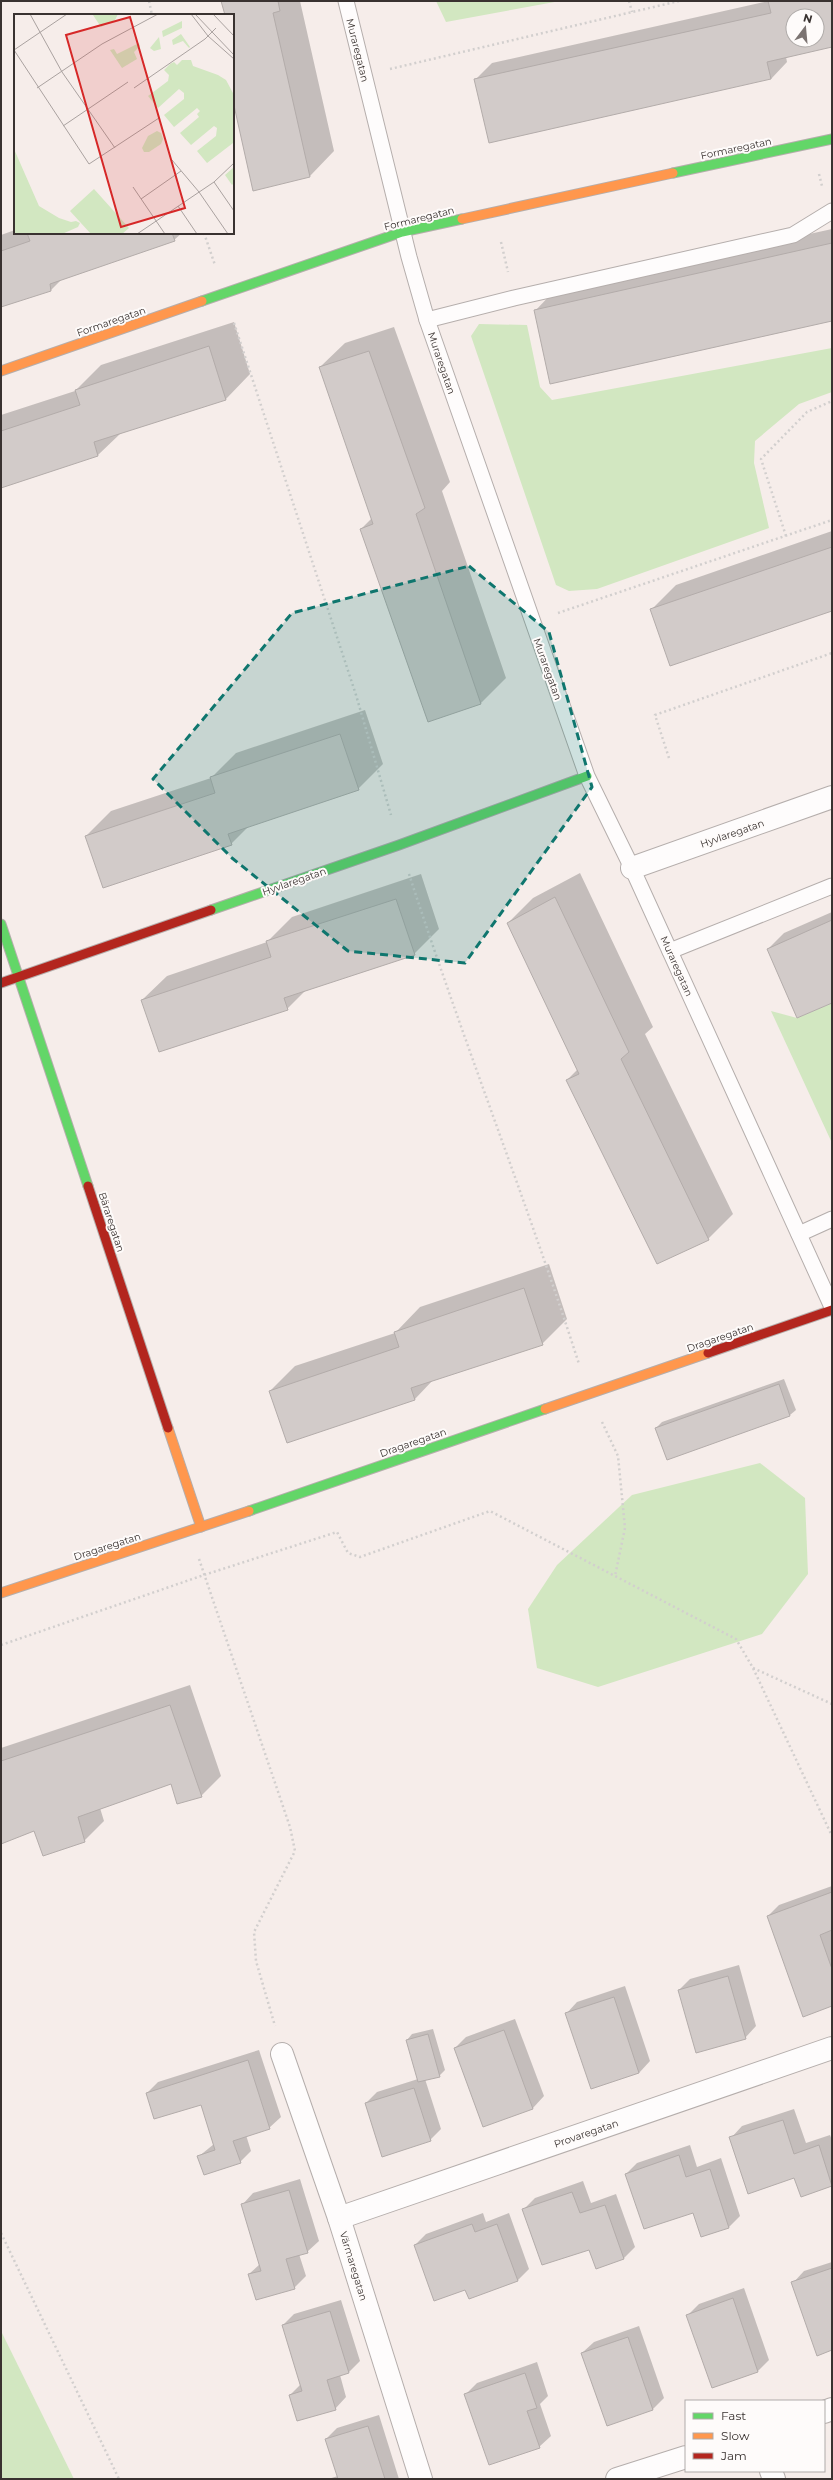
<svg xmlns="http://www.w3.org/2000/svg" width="833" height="2480" viewBox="0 0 833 2480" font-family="Montserrat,sans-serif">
  <rect width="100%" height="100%" fill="#f6edea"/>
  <g fill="#d2e7c1">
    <polygon points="436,1 560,1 446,22"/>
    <polygon points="479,324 527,325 540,387 552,400 832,348 832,392 799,404 755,441 754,463 769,528 597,589 569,591 556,585 471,336"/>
    <polygon points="832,1003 832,1143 771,1011 797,1018"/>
    <polygon points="760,1463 805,1498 808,1574 762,1634 598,1687 537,1668 528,1609 557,1565 632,1495"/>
    <polygon points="1,2331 74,2479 1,2479"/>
  </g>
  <g fill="#0003" fill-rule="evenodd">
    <polygon points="222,1 300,1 334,151 310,176 233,97 233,15 226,15"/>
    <path d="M769 1H832V46L786 57 787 62 771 79H476L492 63ZM793 16H817V40H793Z"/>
    <polygon points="832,229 832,319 535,311 554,291"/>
    <polygon points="15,230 15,233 182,233 174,240 62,279 51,290 1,306 1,235"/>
    <polygon points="234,322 250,374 226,399 121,433 98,455 1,486 1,415 75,391 101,365"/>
    <polygon points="394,327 450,482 442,491 506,678 481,703 429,720 361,529 372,518 320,367 345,343"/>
    <polygon points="832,531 832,610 651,610 676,585"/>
    <polygon points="365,710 383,764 358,789 250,825 231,844 86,836 111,811 211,778 236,753"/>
    <polygon points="580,873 653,1027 645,1034 733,1214 708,1239 567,1080 578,1069 508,923 533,898"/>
    <polygon points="421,874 439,929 414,954 307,989 287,1009 142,1000 167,976 267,942 292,917"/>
    <polygon points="832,912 832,1002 768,949 784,933"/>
    <polygon points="549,1264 567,1319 542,1344 434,1379 415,1399 270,1391 295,1366 395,1333 420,1307"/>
    <polygon points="784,1379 796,1410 790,1415 667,1459 656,1428 662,1422"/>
    <polygon points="190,1685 221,1776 201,1796 171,1783 100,1808 104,1821 84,1841 35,1830 1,1843 1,1748"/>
    <polygon points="832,1886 832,2005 768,1916 779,1905"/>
    <polygon points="739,1965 756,2026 745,2038 679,1990 690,1979"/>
    <polygon points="625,1986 650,2061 639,2073 566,2014 577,2002"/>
    <polygon points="515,2019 544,2096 533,2108 484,2125 455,2048 466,2037"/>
    <polygon points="433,2029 445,2070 439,2076 425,2079 441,2129 430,2140 366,2103 377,2092 418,2079 407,2040 412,2034"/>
    <polygon points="259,2050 281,2117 269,2128 246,2135 251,2151 240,2162 198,2157 214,2144 201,2103 147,2093 158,2082"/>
    <polygon points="794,2109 806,2143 830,2135 832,2140 832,2185 801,2195 795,2177 731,2138 742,2126"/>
    <polygon points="690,2145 697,2167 721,2158 740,2216 729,2227 702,2236 693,2211 626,2174 637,2163"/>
    <polygon points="300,2179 319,2241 307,2252 299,2254 306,2276 294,2288 249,2274 260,2264 242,2205 253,2193"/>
    <polygon points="583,2181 591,2203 616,2194 635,2247 624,2258 596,2268 590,2248 524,2209 535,2198"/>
    <polygon points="483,2213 486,2222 509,2213 529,2269 518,2280 466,2288 415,2245 426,2234"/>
    <polygon points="832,2262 832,2349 793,2283 804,2271"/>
    <polygon points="744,2288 769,2360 758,2371 688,2315 699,2304"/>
    <polygon points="341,2300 360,2361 349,2372 340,2375 346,2397 335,2409 290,2395 301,2384 283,2325 294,2314"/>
    <polygon points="639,2326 664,2398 653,2409 582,2353 594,2342"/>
    <polygon points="537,2362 548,2396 540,2404 551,2436 539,2447 466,2394 477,2383"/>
    <polygon points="379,2415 399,2479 328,2479 338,2476 326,2439 337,2428"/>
  </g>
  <g fill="#d2cbc9" stroke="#b3acaa" fill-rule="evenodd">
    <polygon points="221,1 278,1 280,11 273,13 310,177 253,191 233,101 233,15 225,15"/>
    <path d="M768 1H832V47L767 62 771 79 489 143 474 79 771 13ZM793 16H817V40H793Z"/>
    <polygon points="27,233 172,233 175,241 50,284 51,291 1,307 1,251 30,241"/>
    <polygon points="832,243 832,321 550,384 534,310"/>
    <polygon points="209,346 226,400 94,442 98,456 1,488 1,431 80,405 75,390"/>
    <polygon points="369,351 425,508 416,514 481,704 428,722 360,529 373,524 319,367"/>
    <polygon points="832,547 832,611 670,666 650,609"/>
    <polygon points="340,734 359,790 228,834 232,845 103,888 85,836 215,793 210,777"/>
    <polygon points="555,897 629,1052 621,1059 709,1240 657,1264 566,1080 579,1074 507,923"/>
    <polygon points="396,899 415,955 284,998 288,1010 159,1052 141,1000 271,957 266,941"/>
    <polygon points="832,920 832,1003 797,1018 767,949"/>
    <polygon points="524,1288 543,1345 411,1388 415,1400 287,1443 269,1391 399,1347 394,1332"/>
    <polygon points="779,1384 790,1416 667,1460 655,1428"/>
    <polygon points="170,1705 202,1797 177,1804 171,1784 78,1817 85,1842 43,1856 34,1831 1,1844 1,1761"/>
    <polygon points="832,1892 832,1930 820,1935 832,1969 832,2006 803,2017 767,1916"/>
    <polygon points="728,1976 746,2039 696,2053 678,1990"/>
    <polygon points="614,1997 639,2073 591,2089 565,2013"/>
    <polygon points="504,2030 533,2109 483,2127 454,2048"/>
    <polygon points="428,2034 440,2077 418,2082 406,2040"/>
    <polygon points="248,2060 270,2129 233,2141 241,2163 204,2175 197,2156 215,2150 201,2105 154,2119 146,2093"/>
    <polygon points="414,2088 431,2141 382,2157 365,2103"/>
    <polygon points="783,2120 794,2154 819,2145 832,2186 801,2197 794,2178 748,2194 729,2137"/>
    <polygon points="679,2155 686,2177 710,2169 729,2228 701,2237 693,2213 644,2229 625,2174"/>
    <polygon points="289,2190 308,2253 286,2259 295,2289 256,2300 248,2274 261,2271 241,2204"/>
    <polygon points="572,2192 580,2213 605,2205 624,2259 596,2269 589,2250 542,2265 522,2209"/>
    <polygon points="472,2224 475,2232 497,2224 518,2281 469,2299 465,2290 434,2301 414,2245"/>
    <polygon points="832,2268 832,2350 817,2356 791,2282"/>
    <polygon points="733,2298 758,2372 712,2388 686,2315"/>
    <polygon points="330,2311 349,2373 327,2380 336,2410 297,2421 289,2395 302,2391 282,2325"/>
    <polygon points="628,2337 653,2410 607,2426 581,2353"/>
    <polygon points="525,2373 537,2408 527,2411 540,2448 489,2465 464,2394"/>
    <polygon points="368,2426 385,2479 338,2479 325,2439"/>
  </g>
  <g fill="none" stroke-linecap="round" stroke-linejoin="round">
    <defs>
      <g id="lane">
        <polyline points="346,1 409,257 427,320 587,776 632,868 832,1307"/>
        <polyline points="427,320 514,298 793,235 832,211"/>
        <polyline points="670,951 832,886"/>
        <polyline points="799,1234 832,1219"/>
      </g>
      <g id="street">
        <polyline points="632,868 832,797"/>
        <polyline points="282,2054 339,2218 421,2479"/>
        <polyline points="339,2218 832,2048"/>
        <polyline points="824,2412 832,2409"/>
        <polyline points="771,2471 774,2479"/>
        <polyline points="617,2479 686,2457"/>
      </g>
      <g id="fast">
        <polyline points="673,173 832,139"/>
        <polyline points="202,301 402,232 462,219"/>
        <polyline points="211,910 399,845 587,776"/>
        <polyline points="1,924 88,1186"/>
        <polyline points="249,1511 545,1409"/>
      </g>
      <g id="slow">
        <polyline points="462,219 673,173"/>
        <polyline points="1,371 202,301"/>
        <polyline points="545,1409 708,1353"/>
        <polyline points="168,1428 201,1527"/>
        <polyline points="1,1593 249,1511"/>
      </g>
      <g id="jam">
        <polyline points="1,983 211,910"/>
        <polyline points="88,1186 168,1428"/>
        <polyline points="708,1353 832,1310"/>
      </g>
    </defs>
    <use href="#lane" stroke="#b5aeac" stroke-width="17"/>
    <use href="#street" stroke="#b5aeac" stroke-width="24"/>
    <use href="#fast" stroke="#b5aeac" stroke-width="11"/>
    <use href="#slow" stroke="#b5aeac" stroke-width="11"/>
    <use href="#jam" stroke="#b5aeac" stroke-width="11"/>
    <g stroke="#d2cfce" stroke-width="2.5" stroke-dasharray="2 3" stroke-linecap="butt">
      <polyline points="149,1 152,15"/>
      <polyline points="629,1 632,12"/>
      <polyline points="390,69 679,1"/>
      <polyline points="819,174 822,186"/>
      <polyline points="204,233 215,265"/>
      <polyline points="501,242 508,272"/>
      <polyline points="234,323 356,695 391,815"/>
      <polyline points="786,536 761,459 807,412 832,401"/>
      <polyline points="558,613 832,520"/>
      <polyline points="669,758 655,715 832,653"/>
      <path d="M409 874C462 1038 526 1199 579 1364"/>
      <polyline points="602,1422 618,1456 625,1528 615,1576"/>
      <polyline points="199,1559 290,1827 295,1851 254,1932 256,1961 275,2026"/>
      <polyline points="1,1645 204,1575 337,1532 348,1553 360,1557 490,1511 736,1639 753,1668 832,1836"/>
      <polyline points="753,1668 832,1704"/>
      <polyline points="1,2233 119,2479"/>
    </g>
    <use href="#lane" stroke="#fefcfc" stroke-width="15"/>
    <use href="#street" stroke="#fefcfc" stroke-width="22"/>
    <use href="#fast" stroke="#63d668" stroke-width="9"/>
    <use href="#slow" stroke="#ff974d" stroke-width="9"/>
    <use href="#jam" stroke="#b3261e" stroke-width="9"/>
  </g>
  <path fill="#0f766e" fill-opacity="0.2" stroke="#0f766e" stroke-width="3" stroke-dasharray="8 5" stroke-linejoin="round" d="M469 566 549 632 592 787 465 963 348 951 232 858 153 779 292 613Z"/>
  <g text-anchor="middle" stroke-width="4" stroke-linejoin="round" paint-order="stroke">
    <g font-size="10" fill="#393230" stroke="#fefbfa">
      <text transform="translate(358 50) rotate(76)" y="4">Muraregatan</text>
      <text transform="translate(736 148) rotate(-12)" y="4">Formaregatan</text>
      <text transform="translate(419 218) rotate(-14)" y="4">Formaregatan</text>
      <text transform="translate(111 321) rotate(-19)" y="4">Formaregatan</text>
      <text transform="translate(442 363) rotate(71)" y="4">Muraregatan</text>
      <text transform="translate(548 669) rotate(70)" y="4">Muraregatan</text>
      <text transform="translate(732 833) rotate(-19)" y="4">Hyvlaregatan</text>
      <text transform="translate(294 881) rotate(-19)" y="4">Hyvlaregatan</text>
      <text transform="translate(677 966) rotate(66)" y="4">Muraregatan</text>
      <text transform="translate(112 1222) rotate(72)" y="4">Bäraregatan</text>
      <text transform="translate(720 1337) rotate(-19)" y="4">Dragaregatan</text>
      <text transform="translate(413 1442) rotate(-19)" y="4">Dragaregatan</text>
      <text transform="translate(107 1546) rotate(-18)" y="4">Dragaregatan</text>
      <text transform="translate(586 2133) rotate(-19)" y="4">Provaregatan</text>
      <text transform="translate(354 2266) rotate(73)" y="4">Värmaregatan</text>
    </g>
  </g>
  <g transform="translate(14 14)">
    <rect width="220" height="220" fill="#f6edea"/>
    <path d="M81 0H104L101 6 87 13 79 1ZM168 7V14L149 23 148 17ZM167 20 176 33 175 34 169 27 159 31 158 26ZM145 23 147 35 140 37 136 34ZM125 29 126 32 120 38 123 45 108 54 96 36 100 35 103 40ZM168 46H177L179 52 204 61 212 66 220 81 219 129 193 149 183 137 202 122 203 114 200 112 177 131 166 119 185 103 183 100 186 97 183 94 160 113 150 101 170 85V79L165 75 144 94 134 82 154 67 155 61 150 56 156 50 160 48 163 51ZM143 117 147 119 149 125 147 130 135 138H130L128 134 134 122ZM0 135 25 192 45 204 57 208 62 207 66 209 64 213 48 220H0ZM220 153V169L218 171 211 161ZM80 175 115 214 108 220H77L56 197Z" fill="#d2e7c1"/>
    <path fill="none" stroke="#aaa2a0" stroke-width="1" d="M16 0 48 58 101 134M177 0 194 22 220 45M181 0 220 41M199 0 220 22M0 36 75 150 145 104M0 36 53 0M23 74 88 30 144 0M120 74 191 25 202 14M49 112 114 68M158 146 185 178 214 220M200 168 220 197M119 173 151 220M127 185 167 157M164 192 183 220M123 220 200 168 220 149"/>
    <path fill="#d62828" fill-opacity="0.15" stroke="#d62828" stroke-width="2" d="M116 3 171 194 107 213 52 21Z"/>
    <rect width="220" height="220" fill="none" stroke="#393230" stroke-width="2"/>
  </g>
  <rect width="833" height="2480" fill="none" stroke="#393230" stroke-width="4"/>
  <rect x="685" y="2400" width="140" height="72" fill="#fefbfa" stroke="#afaba9"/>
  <rect x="693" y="2413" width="20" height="6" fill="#63d668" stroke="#afaba9"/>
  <text x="721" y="2420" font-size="12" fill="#393230">Fast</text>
  <rect x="693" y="2433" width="20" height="6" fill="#ff974d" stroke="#afaba9"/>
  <text x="721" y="2440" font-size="12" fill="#393230">Slow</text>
  <rect x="693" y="2453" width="20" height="6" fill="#b3261e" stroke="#afaba9"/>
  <text x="721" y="2460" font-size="12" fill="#393230">Jam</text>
  <g transform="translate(805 28) rotate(16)"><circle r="19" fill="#fefbfa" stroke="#afaba9"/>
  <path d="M0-3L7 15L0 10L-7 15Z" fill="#7b7371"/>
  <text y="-6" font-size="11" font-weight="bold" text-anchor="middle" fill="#393230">N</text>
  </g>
</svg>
